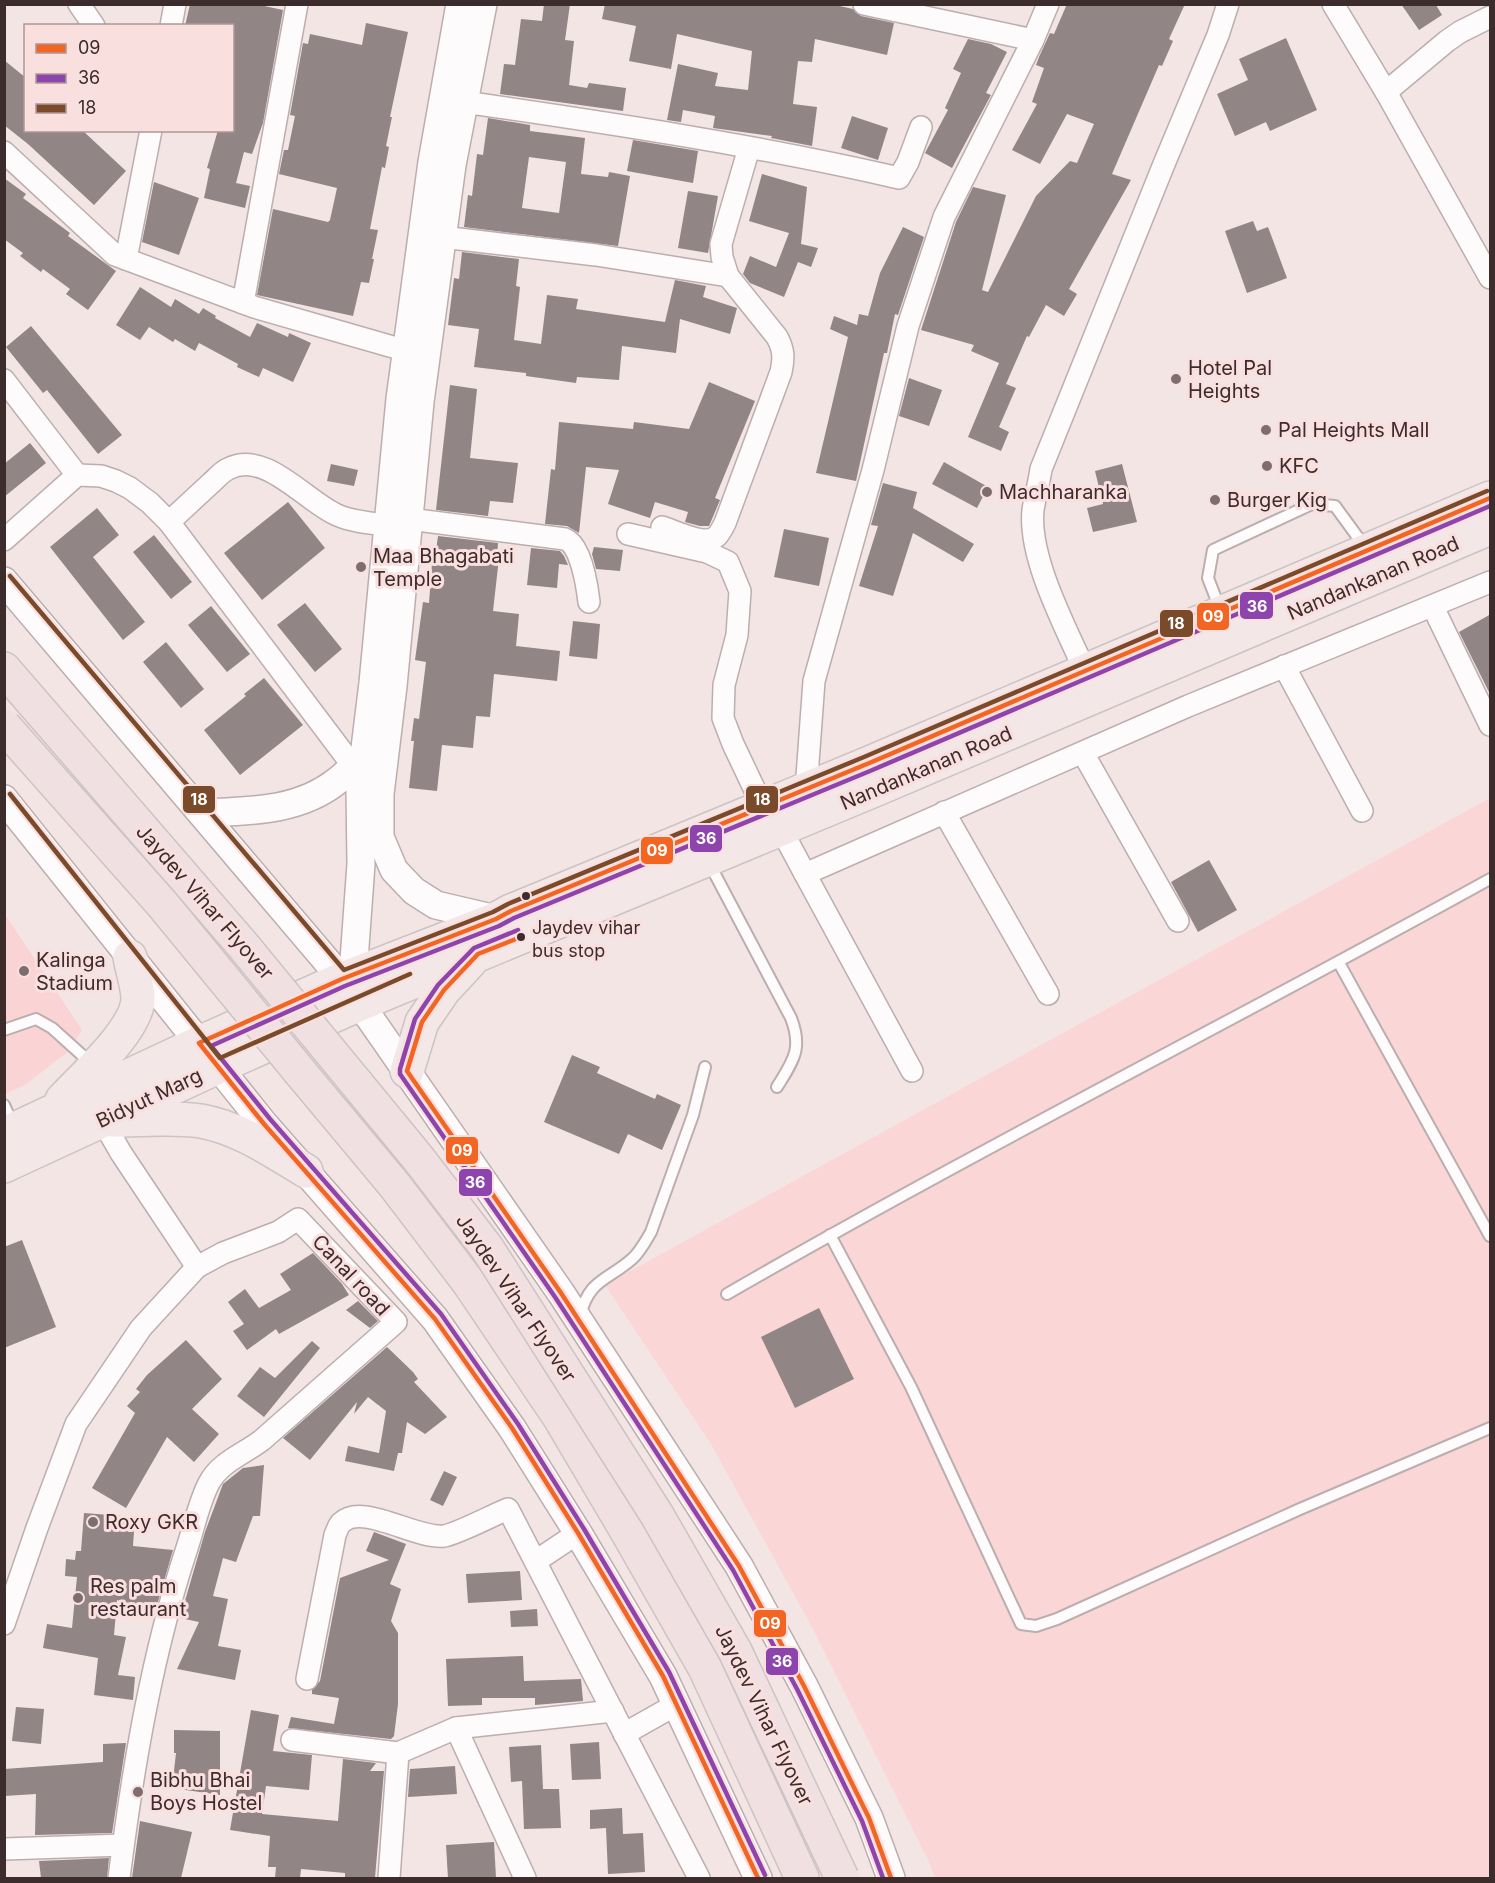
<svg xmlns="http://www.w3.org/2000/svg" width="1495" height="1883" viewBox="0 0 1495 1883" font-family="Inter,sans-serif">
  <rect width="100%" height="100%" fill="#f4e5e5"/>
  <polygon fill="#fad6d7" points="1490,798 1490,1878 935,1878 929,1862 813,1629 711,1444 605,1285"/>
  <polygon fill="#fad3d4" points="4,913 82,1030 70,1050 25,1085 5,1094"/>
  <g fill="#928585" fill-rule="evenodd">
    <polygon points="190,4 255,4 283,10 263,123 252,154 244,152 236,183 250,186 245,208 204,198 210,169 207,168 218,130 232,130 232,26 185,26"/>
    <polygon points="544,4 570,4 565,40 574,41 569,85 587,88 589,83 626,88 623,111 500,94 504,64 515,65 521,19 542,21"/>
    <polygon points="605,4 831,4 853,9 861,16 894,23 887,55 815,39 812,62 798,61 793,104 817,107 812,146 771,138 772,136 713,128 715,116 683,110 681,122 667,120 678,64 718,73 715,86 748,90 752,51 677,34 671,69 629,61 636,26 602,19"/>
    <polygon points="1067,4 1185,4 1169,39 1173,41 1162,66 1159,65 1112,174 1131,180 1069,289 1077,294 1064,316 1046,305 1029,337 1027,336 1006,384 1016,388 999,427 1009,432 1001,451 968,437 999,363 971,351 974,345 921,330 956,222 973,187 1006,195 982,290 988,292 1036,196 1070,161 1077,163 1094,124 1067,114 1040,164 1012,150 1037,104 1032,102 1044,68 1036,65 1039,57 1050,33 1054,34"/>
    <polygon points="1401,4 1438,4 1436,5 1442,15 1419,30"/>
    <polygon points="366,23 408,32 390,117 392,117 386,146 389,147 385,168 382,167 370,229 378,230 372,259 374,259 369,283 361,282 353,316 257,295 273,209 328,222 330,220 337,188 279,174 284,150 288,150 295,116 290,115 303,43 308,44 310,34 362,45"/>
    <polygon points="1286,38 1317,110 1270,131 1266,122 1235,136 1217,94 1248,80 1239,59"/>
    <polygon points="968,39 991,44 1007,52 986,93 991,95 952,168 925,153 948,110 945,108 961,73 953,69"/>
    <polygon points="4,60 26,78 26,130 82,130 126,171 94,205 28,144 4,125"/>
    <polygon points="852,116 888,128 878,160 841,148"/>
    <path d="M488 118 530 125V131L585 138 581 174 608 177 609 172 630 176 618 246 464 227 468 195 472 196 477 154 483 155ZM529 157 566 162 559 213 522 208Z"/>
    <polygon points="633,140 698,151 693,183 627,171"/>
    <polygon points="762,174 807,187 801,244 818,248 811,267 798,262 784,297 750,283 743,274 750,256 776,267 789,233 749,221"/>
    <polygon points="4,178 26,194 23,198 70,233 68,236 116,271 88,310 66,294 70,289 43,269 41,272 20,256 23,253 4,239"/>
    <polygon points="154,182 199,198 179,255 142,242"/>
    <polygon points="688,191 718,196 708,253 678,248"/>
    <polygon points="1253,221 1257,231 1268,227 1287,278 1247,293 1225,231"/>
    <polygon points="903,227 924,237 898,315 895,314 887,353 884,353 856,481 816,473 848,337 830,329 834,316 857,325 859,314 868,316 880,273"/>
    <polygon points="462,252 519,259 516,286 520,287 514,340 541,344 547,295 578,299 576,309 665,322 675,280 706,286 703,297 737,308 730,334 680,319 676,353 622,346 619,380 577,377 576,383 526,376 526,373 474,367 479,329 448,325 454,278 459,279"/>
    <polygon points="140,287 171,307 175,299 199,314 203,308 216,316 215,318 250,337 257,323 288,337 289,333 311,343 293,382 263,368 259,377 237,367 238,364 199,343 195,351 175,339 173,342 149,327 140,340 116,325"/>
    <polygon points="31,326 122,435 98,454 47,390 43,393 6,347"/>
    <polygon points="909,378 942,390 929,426 899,416"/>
    <polygon points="709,382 755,401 715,498 720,500 709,526 700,526 685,522 688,512 655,502 650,518 608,504 619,470 586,467 579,533 567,526 545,524 551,469 555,470 559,422 633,429 634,422 689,429"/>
    <polygon points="450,385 477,389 470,458 518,463 513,503 490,501 488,516 436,510"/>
    <polygon points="30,443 46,463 4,497 4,464"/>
    <polygon points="944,462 988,487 977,508 932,484"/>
    <polygon points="331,464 358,470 354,486 327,481"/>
    <polygon points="1122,464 1137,522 1093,532 1087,508 1103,504 1095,471"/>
    <polygon points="883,483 917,492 913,508 974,544 963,562 913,533 893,596 859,586 878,526 871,525"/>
    <polygon points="288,502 325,548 262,600 224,553"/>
    <polygon points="97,508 119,535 93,557 145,622 123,640 50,547"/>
    <polygon points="784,529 829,538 819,586 774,577"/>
    <polygon points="154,535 192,582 171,599 133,552"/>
    <polygon points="438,536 498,543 497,558 499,558 493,611 519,614 516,646 560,651 557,681 494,674 490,717 476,716 473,748 442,745 437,791 409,788 414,741 411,741 414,718 419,719 426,662 415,660 423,602 429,603 433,550 436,551"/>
    <polygon points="594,547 623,550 620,571 596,569 592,554"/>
    <polygon points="531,548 560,551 564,556 568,565 559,564 557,588 527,585"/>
    <polygon points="305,603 342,649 315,672 277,625"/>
    <polygon points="211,606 250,654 227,672 188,625"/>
    <polygon points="1491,614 1491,696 1459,632"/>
    <polygon points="573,621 600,624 597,659 569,656"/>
    <polygon points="166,642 204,689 181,708 143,662"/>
    <polygon points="264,678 303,725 240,775 204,730 246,696 244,694"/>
    <polygon points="1209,860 1237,910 1198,932 1171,882"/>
    <polygon points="572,1055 600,1067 597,1073 655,1099 657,1094 681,1105 662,1150 628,1134 619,1154 544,1122"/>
    <polygon points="22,1240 56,1327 4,1348 4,1247"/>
    <polygon points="313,1253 342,1284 349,1295 279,1334 276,1329 247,1350 233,1331 244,1324 228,1302 245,1289 259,1308 291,1290 280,1274"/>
    <polygon points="358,1301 378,1321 370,1328 346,1310"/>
    <polygon points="819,1308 854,1379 795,1408 761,1337"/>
    <polygon points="186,1340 222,1379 192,1409 219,1434 194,1462 167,1437 126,1508 92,1488 135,1413 127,1406 140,1392 136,1389 147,1375"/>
    <polygon points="312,1341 320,1348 264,1417 237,1396 260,1367 275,1378"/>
    <polygon points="387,1347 413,1372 418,1379 414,1382 447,1417 425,1434 407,1422 402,1453 398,1453 394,1471 345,1461 348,1446 379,1453 386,1411 368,1397 354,1414 357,1402 310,1460 283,1438"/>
    <polygon points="264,1465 260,1516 253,1516 236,1562 223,1558 213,1596 228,1599 218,1646 241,1650 235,1680 177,1669 199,1622 180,1618 205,1532 223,1484 243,1468"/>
    <polygon points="444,1471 457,1477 443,1506 430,1500"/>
    <polygon points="84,1513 135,1517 133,1546 173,1550 155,1612 117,1600 114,1635 126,1637 118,1675 135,1677 133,1700 94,1695 98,1658 43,1648 47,1624 72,1628 77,1577 65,1576 66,1559 75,1560 76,1551 81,1551"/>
    <polygon points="374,1532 406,1544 390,1584 401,1589 391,1621 398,1633 398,1704 394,1736 391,1739 288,1728 291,1717 334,1724 339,1698 312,1694 312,1690 320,1681 340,1578 389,1560 366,1551"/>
    <polygon points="520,1571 522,1600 468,1603 466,1574"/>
    <polygon points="537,1609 538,1626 511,1627 510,1611"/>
    <polygon points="523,1656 524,1681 581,1679 583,1701 535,1705 535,1698 482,1698 482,1705 448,1706 446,1659"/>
    <polygon points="16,1707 44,1709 41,1744 12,1741"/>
    <polygon points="251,1710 279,1715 273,1751 312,1755 309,1790 266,1786 262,1814 338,1821 343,1759 376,1763 370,1771 384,1771 375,1878 345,1878 345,1873 301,1869 300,1878 275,1878 276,1867 268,1867 270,1836 230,1830"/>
    <polygon points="174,1730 220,1731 220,1795 172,1788 176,1753 174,1753"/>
    <polygon points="599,1742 601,1779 572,1780 570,1744"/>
    <polygon points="126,1743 112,1833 35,1835 36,1794 4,1796 4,1769 103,1762 103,1744"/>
    <polygon points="541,1745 543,1789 559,1789 561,1828 524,1829 522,1781 511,1782 509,1747"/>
    <polygon points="455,1766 457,1794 408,1797 410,1769"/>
    <polygon points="622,1808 623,1834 643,1833 645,1872 608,1874 606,1828 590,1829 590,1810"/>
    <polygon points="140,1821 192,1832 181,1878 132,1878"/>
    <polygon points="494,1842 496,1878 448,1878 446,1845"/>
    <polygon points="109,1858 107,1878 41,1878 39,1861"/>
  </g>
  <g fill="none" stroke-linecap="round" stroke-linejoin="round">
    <defs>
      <g id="service">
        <polyline points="1220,609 1208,578 1213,550 1312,504 1335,506 1365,547"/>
        <path d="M709 863 791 1018C803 1049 793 1061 777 1087"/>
        <polyline points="1339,963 1490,1236"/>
        <polyline points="4,1030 36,1019 52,1028 93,1065"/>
        <polyline points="4,1105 14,1127"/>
        <polyline points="830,1235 911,1387 1021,1624 1036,1626 1057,1619 1300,1509 1490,1428"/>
        <path d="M727 1294C978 1149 1237 1019 1490 879"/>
        <path d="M580 1316C589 1279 607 1281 632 1259 640 1252 645 1242 651 1232L693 1115 705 1067"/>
      </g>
      <g id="minor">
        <polyline points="79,4 94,26"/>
        <polyline points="864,4 1033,40"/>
        <polyline points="1333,4 1386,92 1490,278"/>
        <polyline points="171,26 175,4"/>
        <polyline points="1386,92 1447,41 1460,32 1490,17"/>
        <path d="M464 102C609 123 756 145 899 178L908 162 921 127"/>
        <polyline points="4,152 115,255 254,307 407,351"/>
        <polyline points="442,237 596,255 728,276"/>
        <polyline points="126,259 151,130"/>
        <polyline points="243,303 297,4"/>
        <polyline points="4,380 77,475"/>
        <path d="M409 519 565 539C581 545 587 585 589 602"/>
        <path d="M169 522C183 509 196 497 210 484 216 479 221 472 228 469 265 449 305 501 337 515 353 522 371 523 387 525"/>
        <path d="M662 527C675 531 706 547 717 536 720 533 723 527 725 523L781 372C784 358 784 350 777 337L728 276 722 257 721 244 749 148"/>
        <polyline points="628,534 707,552 728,562 740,591 737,635 724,685 723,718 733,744 763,807"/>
        <polyline points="4,540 77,475 101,476 116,481 130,488 150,503 169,522 353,766"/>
        <polyline points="1433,607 1490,725"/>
        <polyline points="1284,666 1362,811"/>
        <path d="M1085 671C1066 628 1028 558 1033 510 1035 497 1039 483 1041 469L1164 164 1218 35 1228 4"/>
        <polyline points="1083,753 1178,921"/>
        <polyline points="806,790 814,681 873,470 908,326 944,217 1033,40 1048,4"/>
        <polyline points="944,812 1048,994"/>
        <polyline points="781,829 805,874"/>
        <polyline points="912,1071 805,874 1188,706 1490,582"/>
        <polyline points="102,1120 121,1153 197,1267"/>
        <polyline points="536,1561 578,1533"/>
        <path d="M4 1624 37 1528 76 1424 141 1328 197 1267 223 1253 278 1232 298 1219 396 1322 262 1440C244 1454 220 1462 209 1483 199 1502 194 1527 187 1548 152 1654 133 1767 119 1878"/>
        <path d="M307 1679 335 1535C337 1531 338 1526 341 1523 362 1502 415 1539 444 1536 457 1534 493 1515 508 1509L699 1878"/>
        <polyline points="456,1728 525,1878"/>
        <polyline points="624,1734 677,1704"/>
        <polyline points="292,1740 398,1753 456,1728 613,1711"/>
        <polyline points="4,1849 123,1845"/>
        <polyline points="389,1878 398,1753"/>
      </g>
      <g id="tertiary">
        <polyline points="483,4 452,165 420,402 393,686 380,794 380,837 394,870 414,891 436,905 496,919"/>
        <polyline points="4,581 342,979"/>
        <polyline points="4,799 264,1124 435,1319 512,1428 578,1533 663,1676 758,1878"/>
        <path d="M202 813C249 811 298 812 337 781 347 774 355 764 364 755"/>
        <polyline points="353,974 361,864 360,789 373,683 400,399 432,162 460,4"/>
        <polyline points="360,1004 561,1293 739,1566 804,1686 869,1818 891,1878"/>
      </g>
      <g id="primary">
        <polyline points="407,1071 422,1022 444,990 470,962"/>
        <path d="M62 1100C83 1077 137 1030 138 999 138 986 132 970 130 957"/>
        <path d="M113 1120C142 1120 173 1117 201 1121 240 1128 274 1152 306 1171"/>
        <polyline points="4,1134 199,1043 342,979 496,919 511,911 867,764 1490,498"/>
        <polyline points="4,1166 218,1067 360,1004 877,789 1490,528"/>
      </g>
      <g id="trunk">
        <polyline points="4,669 241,943"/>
        <polyline points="300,1072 396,1187 469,1283 560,1418 628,1533 705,1668 802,1878"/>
      </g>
    </defs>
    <use href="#service" stroke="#bcaeae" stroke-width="14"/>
    <use href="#minor" stroke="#bcaeae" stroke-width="24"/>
    <use href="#tertiary" stroke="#bcaeae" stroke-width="30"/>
    <use href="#primary" stroke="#cdc3c3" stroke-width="36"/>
    <use href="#trunk" stroke="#cdc3c3" stroke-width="36"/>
    <use href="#service" stroke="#fdfbfb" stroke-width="10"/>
    <use href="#minor" stroke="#fdfbfb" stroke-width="21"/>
    <use href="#tertiary" stroke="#fdfbfb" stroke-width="27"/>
    <use href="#primary" stroke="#f3e7e8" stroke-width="33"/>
    <use href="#trunk" stroke="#f0e0e2" stroke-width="33"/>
    <defs>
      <g id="trunk-bridge">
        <polyline points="4,726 163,905 300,1072"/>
        <polyline points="241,943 418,1158 487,1248 657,1515 735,1651 842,1878"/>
      </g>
    </defs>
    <use href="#trunk-bridge" stroke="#cdc3c3" stroke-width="36" stroke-linecap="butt"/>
    <use href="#trunk-bridge" stroke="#f0e0e2" stroke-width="33"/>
    <defs>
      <g id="bus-1">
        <polyline points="521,937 478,954 444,990 422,1022 407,1071 561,1293 739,1566 804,1686 869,1818 891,1878"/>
        <polyline points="758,1878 663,1676 578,1533 512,1428 435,1319 264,1124 199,1043 342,979 496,919 511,911 867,764 1490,498"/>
      </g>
      <g id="bus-2">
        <polyline points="518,930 474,948 438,985 415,1019 400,1069 400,1074 555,1297 733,1570 797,1689 862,1821 883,1878"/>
        <polyline points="765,1875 669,1672 584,1529 518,1424 441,1314 270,1119 211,1046 345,986 499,926 514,918 870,771 1490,506"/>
      </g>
      <g id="bus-3">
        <polyline points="10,576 344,970 493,912 508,904 864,757 1487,491"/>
        <polyline points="10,794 220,1058 410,974"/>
      </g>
    </defs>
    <use href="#bus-1" stroke="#fadfdf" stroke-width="9"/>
    <use href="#bus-2" stroke="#fadfdf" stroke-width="9"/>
    <use href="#bus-3" stroke="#fadfdf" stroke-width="9"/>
    <use href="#bus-1" stroke="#f26522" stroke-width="4.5"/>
    <use href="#bus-2" stroke="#8e44ad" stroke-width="4.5"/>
    <use href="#bus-3" stroke="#7a4b2a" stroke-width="4.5"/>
  </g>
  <g fill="#7d6d6d" stroke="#fadfdf" stroke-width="2">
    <circle cx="1176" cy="379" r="6"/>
    <circle cx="1266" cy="430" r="6"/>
    <circle cx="1267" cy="466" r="6"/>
    <circle cx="987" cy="492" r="6"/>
    <circle cx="1215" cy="500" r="6"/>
    <circle cx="361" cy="567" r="6"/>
    <circle cx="24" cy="971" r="6"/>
    <circle cx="93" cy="1522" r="6"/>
    <circle cx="78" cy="1598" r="6"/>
    <circle cx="138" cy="1792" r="6"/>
  </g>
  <g fill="#3d2c2c" stroke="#fadfdf" stroke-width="2">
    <circle cx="526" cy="896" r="5"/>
    <circle cx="521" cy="937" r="5"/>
  </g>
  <g text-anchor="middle" stroke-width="6" stroke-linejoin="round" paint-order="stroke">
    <g font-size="18" fill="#3d2c2c" stroke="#fadfdf" text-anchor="start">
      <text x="532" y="934">Jaydev vihar<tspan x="532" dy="23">bus stop</tspan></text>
    </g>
    <g font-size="20" fill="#3d2c2c" stroke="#fadfdf" text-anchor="start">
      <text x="1188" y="375">Hotel Pal<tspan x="1188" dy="23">Heights</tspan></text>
      <text x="1278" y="437">Pal Heights Mall</text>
      <text x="1279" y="473">KFC</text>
      <text x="999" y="499">Machharanka</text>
      <text x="1227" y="507">Burger Kig</text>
      <text x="373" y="563">Maa Bhagabati<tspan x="373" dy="23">Temple</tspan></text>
      <text x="36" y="967">Kalinga<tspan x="36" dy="23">Stadium</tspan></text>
      <text x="105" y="1529">Roxy GKR</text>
      <text x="90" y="1593">Res palm<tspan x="90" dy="23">restaurant</tspan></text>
      <text x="150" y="1787">Bibhu Bhai<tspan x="150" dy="23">Boys Hostel</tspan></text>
    </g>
    <g font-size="20" fill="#3d2c2c" stroke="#fadfdf">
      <text transform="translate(1373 578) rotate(-23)" y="7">Nandankanan Road</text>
      <text transform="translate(926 768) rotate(-23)" y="7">Nandankanan Road</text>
      <text transform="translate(205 902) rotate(49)" y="7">Jaydev Vihar Flyover</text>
      <text transform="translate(149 1098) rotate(-25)" y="7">Bidyut Marg</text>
      <text transform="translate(351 1275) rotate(47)" y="7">Canal road</text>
      <text transform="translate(516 1298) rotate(56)" y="7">Jaydev Vihar Flyover</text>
      <text transform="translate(764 1715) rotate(64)" y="7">Jaydev Vihar Flyover</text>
    </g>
  </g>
  <g stroke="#fadfdf" stroke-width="2">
    <rect x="1239" y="591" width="35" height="29" rx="6" fill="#8e44ad"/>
    <rect x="1196" y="602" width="34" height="29" rx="6" fill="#f26522"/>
    <rect x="1159" y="609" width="35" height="29" rx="6" fill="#7a4b2a"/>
    <rect x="745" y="785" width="34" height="29" rx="6" fill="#7a4b2a"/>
    <rect x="182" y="785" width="34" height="29" rx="6" fill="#7a4b2a"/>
    <rect x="689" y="824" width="34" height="29" rx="6" fill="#8e44ad"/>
    <rect x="640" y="836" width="34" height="29" rx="6" fill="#f26522"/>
    <rect x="445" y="1136" width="34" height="29" rx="6" fill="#f26522"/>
    <rect x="458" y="1168" width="35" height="29" rx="6" fill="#8e44ad"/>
    <rect x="753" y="1609" width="34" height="29" rx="6" fill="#f26522"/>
    <rect x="765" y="1647" width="34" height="29" rx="6" fill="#8e44ad"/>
  </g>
  <g font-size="16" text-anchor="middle" font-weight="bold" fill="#fff">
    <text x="1257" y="612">36</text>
    <text x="1213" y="622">09</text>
    <text x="1176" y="629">18</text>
    <text x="762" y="805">18</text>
    <text x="199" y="805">18</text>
    <text x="706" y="844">36</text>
    <text x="657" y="856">09</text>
    <text x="462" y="1156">09</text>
    <text x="475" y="1188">36</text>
    <text x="770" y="1629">09</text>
    <text x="782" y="1667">36</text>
  </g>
  <rect width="1495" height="1883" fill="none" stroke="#3d2c2c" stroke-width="12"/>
  <rect x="24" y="24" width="210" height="108" fill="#fadfdf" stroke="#ae9797" stroke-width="1.5"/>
  <rect x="36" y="44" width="30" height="9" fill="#f26522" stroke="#ae9797" stroke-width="1.5"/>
  <text x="78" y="54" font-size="18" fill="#3d2c2c">09</text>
  <rect x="36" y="74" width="30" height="9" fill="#8e44ad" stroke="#ae9797" stroke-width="1.5"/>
  <text x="78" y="84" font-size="18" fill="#3d2c2c">36</text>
  <rect x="36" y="104" width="30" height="9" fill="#7a4b2a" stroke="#ae9797" stroke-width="1.5"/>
  <text x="78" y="114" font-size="18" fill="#3d2c2c">18</text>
</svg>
